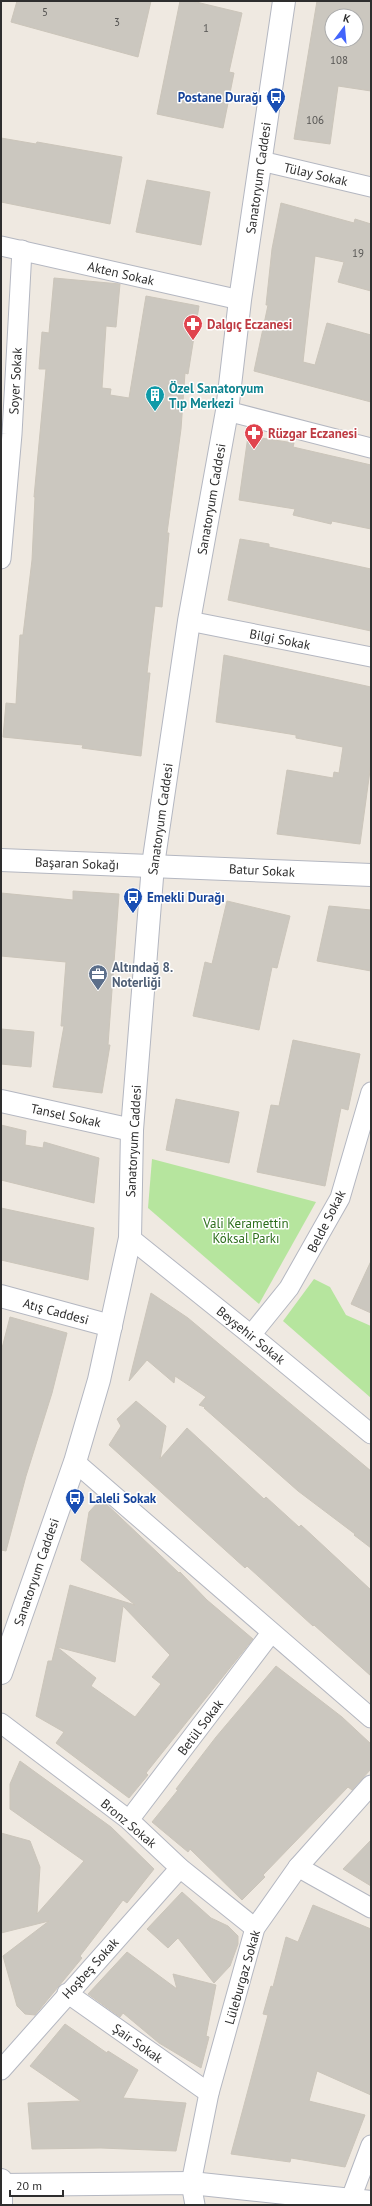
<svg xmlns="http://www.w3.org/2000/svg" width="372" height="2206" viewBox="0 0 372 2206" font-family="'PT Sans',sans-serif">
  <rect width="100%" height="100%" fill="#efe9e1"/>
  <g fill="#b6e59e">
    <polygon points="152,1159 316,1202 259,1304 148,1208"/>
    <polygon points="314,1279 330,1287 346,1315 371,1326 371,1398 283,1321"/>
  </g>
  <g fill="#cbc7bf" stroke="#cbc5ba" fill-rule="evenodd">
    <polygon points="17,1 151,1 138,57 11,22"/>
    <polygon points="180,1 192,1 242,13 229,72 234,73 223,128 157,114"/>
    <path d="M317 1H371V91L338 86 330 144 294 139ZM332 16H356V40H332Z"/>
    <polygon points="1,138 36,144 37,142 122,157 110,224 1,202"/>
    <polygon points="147,180 210,192 201,245 136,232"/>
    <polygon points="281,203 354,223 355,219 371,224 371,291 338,282 344,262 315,256 303,362 315,365 327,323 371,335 371,402 254,371 268,305 266,305 272,249"/>
    <polygon points="54,278 120,284 116,327 106,326 102,388 111,389 110,395 129,398 146,296 199,306 188,374 185,373 181,429 167,533 169,533 162,607 155,606 147,673 150,673 141,756 82,748 83,745 3,737 6,703 16,704 20,635 23,635 32,560 35,497 34,497 46,369 39,369 42,332 49,333"/>
    <polygon points="248,436 294,443 293,447 371,465 371,529 332,521 331,524 293,515 295,509 239,500"/>
    <polygon points="240,539 269,544 269,547 371,569 371,631 228,600"/>
    <polygon points="224,655 371,687 371,763 360,844 277,834 287,770 333,778 334,772 339,773 343,747 296,738 296,735 216,722"/>
    <polygon points="73,891 119,894 108,1045 110,1045 102,1093 53,1087 64,1026 61,1026 66,962 1,956 1,893 73,900"/>
    <polygon points="227,901 290,916 277,968 272,967 259,1030 193,1016 205,962 212,964"/>
    <polygon points="329,906 371,910 371,971 317,961"/>
    <polygon points="1,1029 34,1032 31,1067 1,1064"/>
    <polygon points="293,1040 360,1054 348,1110 341,1108 325,1186 257,1172 271,1105 279,1106"/>
    <polygon points="176,1099 239,1112 229,1163 166,1150"/>
    <polygon points="1,1125 26,1131 25,1145 43,1148 44,1142 99,1158 94,1203 1,1180"/>
    <polygon points="1,1208 94,1228 88,1280 1,1260"/>
    <polygon points="371,1261 371,1313 351,1304"/>
    <polygon points="151,1293 188,1318 371,1471 371,1548 354,1535 355,1534 298,1491 204,1408 205,1407 199,1405 206,1397 175,1376 174,1383 147,1360 129,1381"/>
    <polygon points="10,1317 67,1333 52,1393 26,1476 6,1551 1,1550 1,1352"/>
    <polygon points="136,1401 166,1426 160,1459 187,1428 264,1499 266,1497 299,1527 301,1525 371,1590 371,1676 314,1625 313,1626 247,1566 245,1568 109,1445 121,1426 117,1419"/>
    <path d="M101 1499 179 1573 180 1572 207 1600 253 1639 146 1773 148 1775 129 1798 56 1743 64 1732 36 1716 48 1661H52L70 1585 135 1605 81 1560 89 1512ZM123 1606 170 1655 152 1677 161 1684 135 1717 91 1686 96 1678 57 1647 115 1662Z"/>
    <polygon points="276,1666 342,1717 371,1744 371,1769 352,1790 348,1787 263,1875 265,1877 242,1900 190,1849 188,1852 152,1822 178,1790 176,1789 216,1737"/>
    <polygon points="20,1761 111,1827 154,1869 127,1903 123,1900 80,1956 82,1958 35,2015 25,2014 17,2006 3,1956 49,1921 1,1933 1,1833 30,1841 40,1867 37,1914 84,1861 10,1809 10,1784"/>
    <polygon points="371,1840 371,1886 343,1869"/>
    <polygon points="182,1892 211,1918 228,1926 238,1936 238,1944 230,1966 214,1983 178,1938 168,1948 147,1929"/>
    <polygon points="313,1905 371,1929 371,2095 317,2071 309,2101 365,2115 345,2167 291,2158 290,2162 231,2154 268,2015 263,2014 271,1986 273,1987 286,1937 298,1942"/>
    <polygon points="127,1952 177,1989 173,1974 216,1985 206,2036 209,2037 201,2068 159,2043 123,2013 120,2017 88,1994"/>
    <polygon points="65,2024 107,2053 108,2051 138,2070 123,2098 186,2103 176,2151 101,2148 32,2149 28,2103 81,2101 30,2066"/>
  </g>
  <g fill="none" stroke-linecap="round" stroke-linejoin="round">
    <defs>
      <g id="street">
        <polyline points="261,161 371,187"/>
        <polyline points="1,246 240,300"/>
        <polyline points="227,411 371,448"/>
        <polyline points="1,559 12,434 22,250"/>
        <polyline points="189,621 371,657"/>
        <polyline points="130,1238 251,1335 371,1434"/>
        <polyline points="251,1335 289,1288 340,1198 371,1092"/>
        <polyline points="75,1462 371,1718"/>
        <polyline points="1,1723 129,1820 180,1868 255,1928"/>
        <polyline points="129,1820 271,1633"/>
        <polyline points="298,1867 371,1908"/>
        <polyline points="67,1993 209,2093"/>
        <polyline points="1,2070 180,1868"/>
        <polyline points="350,2201 371,2145"/>
        <polyline points="195,2205 191,2183 209,2093 255,1928 298,1867 371,1785"/>
      </g>
      <g id="secondary">
        <polyline points="1,860 371,875"/>
        <polyline points="1,1101 132,1130"/>
        <polyline points="1,1296 111,1326"/>
        <polyline points="1,1673 75,1462 99,1380 130,1238 132,1130 153,865 189,621 227,411 240,300 284,1"/>
        <polyline points="1,2180 1,2205"/>
        <polyline points="1,2185 191,2183 371,2202"/>
      </g>
    </defs>
    <use href="#street" stroke="#b4b7c1" stroke-width="21"/>
    <use href="#secondary" stroke="#b4b7c1" stroke-width="24"/>
    <use href="#street" stroke="#fff" stroke-width="19"/>
    <use href="#secondary" stroke="#fff" stroke-width="22"/>
  </g>
  <defs>
    <symbol id="bus-pin" viewBox="-11 -11 22 30"><path d="M0 17L-7.5 6A9.5 9.5 0 1 1 7.5 6Z" fill="#1a4fb4" stroke="#fff"/><path d="M-5-6H5V4H4V6H2V4H-2V6H-4V4H-5ZM-3.5-4V0h7V-4ZM-3.5 1.2v1.5H-2V1.2ZM2 1.2v1.5H3.5V1.2Z" fill="#fff"/></symbol>
    <symbol id="pharmacy-pin" viewBox="-11 -11 22 30"><path d="M0 17L-7.5 6A9.5 9.5 0 1 1 7.5 6Z" fill="#e0444e" stroke="#fff"/><path d="M-2-6h4v4h4v4h-4v4h-4v-4h-4v-4h4Z" fill="#fff"/></symbol>
    <symbol id="building-pin" viewBox="-11 -11 22 30"><path d="M0 17L-7.5 6A9.5 9.5 0 1 1 7.5 6Z" fill="#0f9aa8" stroke="#fff"/><path d="M-4-6H4V6H1V3H-1V6H-4ZM-2.5-4.3h1.7v1.8h-1.7ZM.8-4.3h1.7v1.8H.8ZM-2.5-1h1.7V.8h-1.7ZM.8-1h1.7V.8H.8Z" fill="#fff"/></symbol>
    <symbol id="office-pin" viewBox="-11 -11 22 30"><path d="M0 17L-7.5 6A9.5 9.5 0 1 1 7.5 6Z" fill="#5c6f8a" stroke="#fff"/><path d="M-6-3h4V-5.5h4V-3h4V5H-6ZM-1-4.5V-3h2v-1.5ZM-6 0V1H6V0Z" fill="#fff"/></symbol>
  </defs>
  <g fill-rule="evenodd">
    <use href="#bus-pin" x="265" y="86" width="22" height="30"/>
    <use href="#pharmacy-pin" x="182" y="313" width="22" height="30"/>
    <use href="#building-pin" x="144" y="384" width="22" height="30"/>
    <use href="#pharmacy-pin" x="243" y="422" width="22" height="30"/>
    <use href="#bus-pin" x="122" y="886" width="22" height="30"/>
    <use href="#office-pin" x="87" y="963" width="22" height="30"/>
    <use href="#bus-pin" x="64" y="1487" width="22" height="30"/>
  </g>
  <g text-anchor="middle" stroke-width="3" stroke-linejoin="round" paint-order="stroke">
    <g font-size="11" fill="#555452">
      <text x="45" y="16">5</text>
      <text x="117" y="26">3</text>
      <text x="206" y="32">1</text>
      <text x="339" y="64">108</text>
      <text x="315" y="124">106</text>
      <text x="358" y="257">19</text>
    </g>
    <g font-size="13" font-weight="bold" fill="#164399" stroke="#fff" text-anchor="start">
      <text x="262" y="102" text-anchor="end">Postane Durağı</text>
      <text x="147" y="902">Emekli Durağı</text>
      <text x="89" y="1503">Laleli Sokak</text>
    </g>
    <g font-size="13" fill="#2e2e2e" stroke="#fff">
      <text transform="translate(316 174) rotate(13)" y="5">Tülay Sokak</text>
      <text transform="translate(258 178) rotate(-82)" y="5">Sanatoryum Caddesi</text>
      <text transform="translate(121 273) rotate(13)" y="5">Akten Sokak</text>
      <text transform="translate(15 381) rotate(-87)" y="5">Soyer Sokak</text>
      <text transform="translate(211 499) rotate(-80)" y="5">Sanatoryum Caddesi</text>
      <text transform="translate(280 639) rotate(11)" y="5">Bilgi Sokak</text>
      <text transform="translate(160 819) rotate(-82)" y="5">Sanatoryum Caddesi</text>
      <text transform="translate(77 863) rotate(2)" y="5">Başaran Sokağı</text>
      <text transform="translate(262 870) rotate(3)" y="5">Batur Sokak</text>
      <text transform="translate(66 1115) rotate(12)" y="5">Tansel Sokak</text>
      <text transform="translate(133 1141) rotate(-87)" y="5">Sanatoryum Caddesi</text>
      <text transform="translate(326 1221) rotate(-63)" y="5">Belde Sokak</text>
      <text transform="translate(56 1311) rotate(15)" y="5">Atış Caddesi</text>
      <text transform="translate(251 1335) rotate(39)" y="5">Beyşehir Sokak</text>
      <text transform="translate(36 1572) rotate(-71)" y="5">Sanatoryum Caddesi</text>
      <text transform="translate(200 1727) rotate(-53)" y="5">Betül Sokak</text>
      <text transform="translate(129 1823) rotate(40)" y="5">Bronz Sokak</text>
      <text transform="translate(90 1968) rotate(-48)" y="5">Hoşbeş Sokak</text>
      <text transform="translate(242 1977) rotate(-74)" y="5">Lüleburgaz Sokak</text>
      <text transform="translate(138 2043) rotate(35)" y="5">Şair Sokak</text>
    </g>
    <g font-size="13" font-weight="bold" fill="#be3a42" stroke="#fff" text-anchor="start">
      <text x="207" y="329">Dalgıç Eczanesi</text>
      <text x="268" y="438">Rüzgar Eczanesi</text>
    </g>
    <g font-size="13" font-weight="bold" fill="#0d838f" stroke="#fff" text-anchor="start">
      <text x="169" y="393">Özel Sanatoryum<tspan x="169" dy="15">Tıp Merkezi</tspan></text>
    </g>
    <g font-size="13" font-weight="bold" fill="#4e5e75" stroke="#fff" text-anchor="start">
      <text x="112" y="972">Altındağ 8.<tspan x="112" dy="15">Noterliği</tspan></text>
    </g>
    <g font-size="13" fill="#2c6e1b" stroke="#fff">
      <text x="246" y="1228">Vali Keramettin<tspan x="246" dy="15">Köksal Parkı</tspan></text>
    </g>
  </g>
  <rect width="372" height="2206" fill="none" stroke="#2e2e2e" stroke-width="4"/>
  <g transform="translate(344 28) rotate(16)"><circle r="19" fill="#ffffff" stroke="#ababab"/>
  <path d="M0-3L7 15L0 10L-7 15Z" fill="#4264fb"/>
  <text y="-6" font-size="11" font-weight="bold" text-anchor="middle" fill="#2e2e2e">K</text>
  </g>
  <path d="M10 2190v6h53v-6" fill="none" stroke="#2e2e2e" stroke-width="2"/>
  <text x="16" y="2190" font-size="12" fill="#2e2e2e" stroke="#ffffff" stroke-width="3" paint-order="stroke">20 m</text>
</svg>
